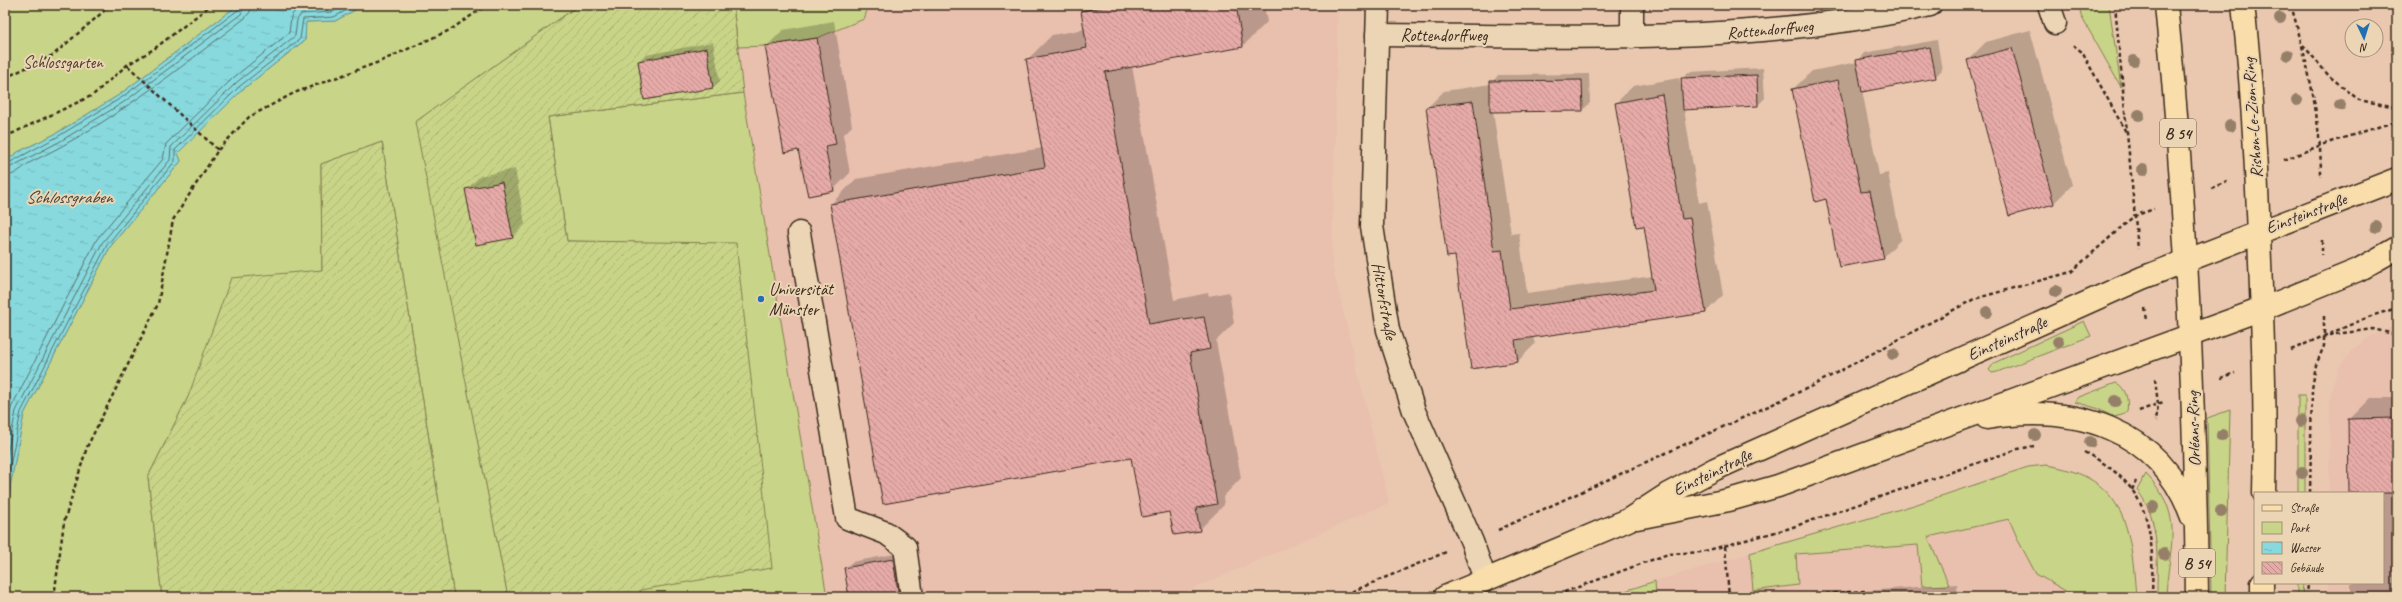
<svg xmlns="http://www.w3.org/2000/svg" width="2402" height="602" viewBox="0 0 2402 602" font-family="Caveat,sans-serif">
  <defs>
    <pattern id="garden-furrows" width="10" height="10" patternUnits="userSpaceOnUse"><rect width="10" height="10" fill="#c8d487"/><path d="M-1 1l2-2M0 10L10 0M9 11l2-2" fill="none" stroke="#adb674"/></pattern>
    <pattern id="water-ripples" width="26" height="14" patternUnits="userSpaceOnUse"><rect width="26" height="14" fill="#87d9de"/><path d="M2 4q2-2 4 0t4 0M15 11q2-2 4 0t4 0" fill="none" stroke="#75babe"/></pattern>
    <pattern id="building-back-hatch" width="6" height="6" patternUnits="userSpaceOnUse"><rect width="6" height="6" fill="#e6aba8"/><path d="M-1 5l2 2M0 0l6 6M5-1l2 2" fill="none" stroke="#bc8b88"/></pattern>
  </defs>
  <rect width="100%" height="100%" fill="#eac8b0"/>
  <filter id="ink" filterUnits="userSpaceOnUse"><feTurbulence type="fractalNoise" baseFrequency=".025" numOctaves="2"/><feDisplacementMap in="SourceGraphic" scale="8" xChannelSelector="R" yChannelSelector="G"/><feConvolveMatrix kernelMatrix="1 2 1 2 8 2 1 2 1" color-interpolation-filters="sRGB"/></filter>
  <g filter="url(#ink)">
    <g fill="#e9bfae">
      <polygon points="535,5 1338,5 1332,264 1389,503 1174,597 83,597"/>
      <polygon points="2397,325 2397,597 2328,597 2328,583 2383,583 2383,493 2329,493 2330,403 2332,386 2340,366 2352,350 2369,337"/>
      <polygon points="2046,465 2077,472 2095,481 2116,504 2125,520 2133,554 2136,597 1607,597 1655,581 1914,505 2028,467"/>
    </g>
    <g fill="#c8d487" stroke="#827f52">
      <polygon points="5,5 238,5 119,95 55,134 18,152 5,162"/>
      <polygon points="364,5 579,5 416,122 508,597 454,597 382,142 321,164 322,270 188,397 148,477 162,597 5,597 10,486 24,414 110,247 181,161 177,153 243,89 305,40 305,22 335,21"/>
      <polygon points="733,5 869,5 864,19 817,38 765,46 738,47"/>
      <polygon points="2079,5 2109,5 2121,87 2081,16"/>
      <polygon points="743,93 827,597 641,597 640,590 736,244 567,241 548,117"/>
      <polygon points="2084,321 2091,336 1997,372 1992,373 1989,370 1994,363"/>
      <path d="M2116 383C2126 387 2129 401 2127 411L2122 415 2114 417 2096 408 2075 402 2079 397Z"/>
      <rect x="2298" y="395" width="7" height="98"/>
      <polygon points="2230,410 2225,597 2211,597 2207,418"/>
      <path d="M2046 465C2126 477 2131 528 2136 597H2076L2036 574 2019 542 2009 519 1928 537 1949 585 1922 586 1918 545 1796 554 1798 585 1753 591 1750 553 1914 505 2028 467Z"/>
      <path d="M2146 474C2187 517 2168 546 2166 597H2157C2157 562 2161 519 2137 490Z"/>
      <polygon points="1655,581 1656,597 1607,597"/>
      <polygon points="2297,583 2303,583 2302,597 2297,597"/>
    </g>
    <g fill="url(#garden-furrows)" stroke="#827f52">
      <polygon points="579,5 733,5 743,93 548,117 567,241 736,243 772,568 640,590 641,597 508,597 415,122"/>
      <polygon points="382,142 454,597 162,597 148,477 188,397 231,278 322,270 321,164"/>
    </g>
    <polygon fill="url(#water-ripples)" stroke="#699391" points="238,5 364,5 335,21 306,22 305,40 243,89 178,153 181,161 110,247 24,414 10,487 5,573 5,162 18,152 55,134 119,95"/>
    <g fill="#0003">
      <polygon points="921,5 943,5 923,12"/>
      <polygon points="1088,5 1264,5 1267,22 1243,46 1132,66 1174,300 1208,293 1209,296 1229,292 1234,323 1216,341 1241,478 1223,497 1224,505 1199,530 1132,457 953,489 950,491 831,204 856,179 1043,148 1027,60 1052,35 1085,29 1082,11"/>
      <polygon points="1540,5 1589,5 1586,8"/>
      <polygon points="834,21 852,126 843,135 850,173 833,190 799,149 766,47 783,30"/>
      <polygon points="2030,30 2072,185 2054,203 2010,215 1968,60 1986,42"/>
      <polygon points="1937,40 1942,70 1935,77 1862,90 1879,175 1888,173 1901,239 1883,258 1826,198 1793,89 1812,71 1857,62 1864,53"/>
      <polygon points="713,42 720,81 713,87 639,61 646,55"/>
      <polygon points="1763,68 1765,98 1758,105 1684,109 1699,203 1707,201 1723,295 1706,312 1533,337 1535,344 1518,361 1456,255 1427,108 1444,91 1491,84 1498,75 1589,74 1590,103 1583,110 1493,111 1511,234 1519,233 1527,293 1653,276 1644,225 1616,103 1633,86 1679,78 1683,96 1682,79 1689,72"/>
      <polygon points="515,169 525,224 512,237 467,189 480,176"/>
      <polygon points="2371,398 2397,398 2397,597 2351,597 2351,583 2383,583 2383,493 2350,493 2349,420"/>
      <polygon points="900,553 907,597 850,597 845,568 852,562"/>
      <polygon points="1957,584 1958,597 1798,597 1799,596"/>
    </g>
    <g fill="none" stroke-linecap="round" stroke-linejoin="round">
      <g stroke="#59706b" stroke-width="1">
        <polyline points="5,165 57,137 121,98 238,10 240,5"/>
        <polyline points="5,170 59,142 124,102 241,14 245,5"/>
        <path d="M5 176C16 176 22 167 31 162 110 124 176 71 245 18L250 12 251 5"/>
        <path d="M5 435 11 408 97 239 163 159 166 144 233 78 289 33C290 28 290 22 291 17 298 0 320 11 333 5"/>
        <polyline points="5,465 16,411 102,243 170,160 171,147 237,82 295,36 297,20 301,14 332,12 346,5"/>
        <polyline points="5,503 6,486 21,412 107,245 175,161 175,150 240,86 300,39 303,19 334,17 356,5"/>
      </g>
    </g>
    <g fill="url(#building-back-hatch)" stroke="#3b2a1e">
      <polygon points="1114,5 1236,5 1243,47 1105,72 1149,324 1183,318 1184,320 1204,317 1210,349 1190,353 1217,504 1196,508 1200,531 1174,535 1169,512 1142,517 1131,458 950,490 951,492 883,504 830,204 1045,167 1026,59 1087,48 1081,11"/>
      <polygon points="817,38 836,144 825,146 834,191 808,196 798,150 784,153 765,46"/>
      <polygon points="1930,47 1936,78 1862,92 1856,60"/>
      <polygon points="707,48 713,88 644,100 638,61"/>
      <polygon points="2012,48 2054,204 2009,216 1967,60"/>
      <polygon points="1757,75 1758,106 1683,110 1681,78"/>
      <polygon points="1582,80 1583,111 1490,112 1490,81"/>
      <polygon points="1838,80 1861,192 1870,191 1884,259 1839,267 1826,199 1815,202 1792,89"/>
      <polygon points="1662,94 1682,219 1690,218 1706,313 1515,340 1518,362 1471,369 1455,256 1447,257 1426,107 1473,101 1494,251 1502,250 1510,309 1654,290 1644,226 1636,227 1615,103"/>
      <polygon points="502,182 513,238 476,245 465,189"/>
      <polygon points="2397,418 2397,493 2349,493 2348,419"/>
      <polygon points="893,559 899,597 849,597 844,568"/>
    </g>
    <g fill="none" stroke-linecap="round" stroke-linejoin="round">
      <defs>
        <g id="minor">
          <polyline points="1378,5 1372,226 1388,330 1414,411 1472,542 1485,579"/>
          <polyline points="2049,5 2055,23"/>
          <path d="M1377 35C1562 36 1749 46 1930 5"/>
          <polyline points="1632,37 1632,5"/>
          <polyline points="799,233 847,518 886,533 905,547 912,597"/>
        </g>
        <g id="major">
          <path d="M2166 5C2186 202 2195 399 2197 597"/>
          <path d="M2243 5C2253 90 2257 177 2260 262 2263 339 2266 416 2264 493"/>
          <path d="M1987 418C2075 404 2159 427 2192 517"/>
          <polyline points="1637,518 1729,500 1778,486 2262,309 2358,270 2397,248"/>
          <polyline points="1445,597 1628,520 1668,494 1715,469 2142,278 2397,179"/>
          <polyline points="2262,597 2262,583"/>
        </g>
      </defs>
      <use href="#minor" stroke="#3b2a1e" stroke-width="25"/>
      <use href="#major" stroke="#3b2a1e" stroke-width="25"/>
      <g stroke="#3b2a1e" stroke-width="2.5" stroke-dasharray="4 3" stroke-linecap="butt">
        <polyline points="2115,5 2138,249"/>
        <path d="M2291 5C2307 62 2321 117 2321 177"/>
        <polyline points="2073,45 2082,52 2127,134"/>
        <polyline points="2303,45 2329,76 2359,100 2397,107"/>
        <polyline points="5,78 53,55 111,5"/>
        <polyline points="5,137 93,95 127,65 154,49 211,5"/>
        <polyline points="218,150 249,117 294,93 379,62 450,30 487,5"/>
        <polyline points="2284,160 2321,145 2397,121"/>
        <polyline points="2211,188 2227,182"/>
        <polyline points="2322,240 2322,255"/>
        <polyline points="2145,308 2147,320"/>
        <polyline points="2329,335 2373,329 2397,335"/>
        <polyline points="2291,350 2371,316 2397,308"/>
        <polyline points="2221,378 2235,373"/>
        <polyline points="2155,379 2158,404 2156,421"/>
        <polyline points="2139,411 2163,402"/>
        <path d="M2084 452C2151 486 2154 529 2152 597"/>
        <polyline points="2132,490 2136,481"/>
        <polyline points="2310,493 2312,389 2316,365 2324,346 2324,315"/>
        <polyline points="1498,530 1810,387 1974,299 2071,272 2134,216 2154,209"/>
        <polyline points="1725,546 1729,597"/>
        <polyline points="54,597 64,522 87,447 158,304 173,220 218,150 127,65"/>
        <polyline points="1339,597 1446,552"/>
        <polyline points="1551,597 1668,554 1701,552 1787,529 2018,449 2034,446"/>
        <polyline points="1784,597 1865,591 1866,597"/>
        <polyline points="2307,597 2308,583"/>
      </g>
      <use href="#minor" stroke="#ebd5b4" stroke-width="22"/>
      <use href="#major" stroke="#f9deab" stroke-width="22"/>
    </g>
    <g fill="#957f68">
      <circle cx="2280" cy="18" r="6"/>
      <circle cx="2288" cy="55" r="6"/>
      <circle cx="2134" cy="61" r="6"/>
      <circle cx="2297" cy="100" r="6"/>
      <circle cx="2340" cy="105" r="6"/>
      <circle cx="2139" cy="115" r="6"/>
      <circle cx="2230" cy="126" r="6"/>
      <circle cx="2143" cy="170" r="6"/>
      <circle cx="2376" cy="227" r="6"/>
      <circle cx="2056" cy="291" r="6"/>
      <circle cx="1987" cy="312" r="6"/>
      <circle cx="2058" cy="342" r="6"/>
      <circle cx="1893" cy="354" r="6"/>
      <circle cx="2115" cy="401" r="6"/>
      <circle cx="2301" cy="421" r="6"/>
      <circle cx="2035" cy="435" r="6"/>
      <circle cx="2222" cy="435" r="6"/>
      <circle cx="2090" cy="442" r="6"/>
      <circle cx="2302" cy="473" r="6"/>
      <circle cx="2153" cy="507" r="6"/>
      <circle cx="2221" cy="511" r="6"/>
      <circle cx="2164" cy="554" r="6"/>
    </g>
  </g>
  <circle fill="#1f6fb2" stroke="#ebd5b4" stroke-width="1.5" cx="761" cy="299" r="4"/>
  <g text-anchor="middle" stroke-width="4" stroke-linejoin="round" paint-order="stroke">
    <g fill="#ebd5b4" stroke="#705d4b" stroke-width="1">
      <rect x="2160" y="119" width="36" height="28" rx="3"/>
      <rect x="2179" y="549" width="36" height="28" rx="3"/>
    </g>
    <g font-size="16" font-weight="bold" fill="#3b2a1e">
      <text x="2178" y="139">B 54</text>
      <text x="2197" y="569">B 54</text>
    </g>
    <g font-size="17" fill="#3b2a1e" stroke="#ebd5b4">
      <text transform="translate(1770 29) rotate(-5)" y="6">Rottendorffweg</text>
      <text x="1444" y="41">Rottendorffweg</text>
      <text transform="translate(2252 118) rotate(-94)" y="6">Rishon-Le-Zion-Ring</text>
      <text transform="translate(2306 213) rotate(-21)" y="6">Einsteinstraße</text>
      <text transform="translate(1385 301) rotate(80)" y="6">Hittorfstraße</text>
      <text transform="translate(2007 338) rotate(-24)" y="6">Einsteinstraße</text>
      <text transform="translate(2193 429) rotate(-92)" y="6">Orléans-Ring</text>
      <text transform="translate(1712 472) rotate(-26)" y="6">Einsteinstraße</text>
    </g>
    <g font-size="17" fill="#50442e" stroke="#ebd5b4">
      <text x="63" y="68">Schlossgarten</text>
    </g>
    <g font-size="17" fill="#3b2a1e" stroke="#ebd5b4" text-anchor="start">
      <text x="769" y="295">Universität<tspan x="769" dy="20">Münster</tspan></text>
    </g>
    <g font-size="18" font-style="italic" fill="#46443b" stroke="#ebd5b4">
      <text x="69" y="203">Schlossgraben</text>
    </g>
  </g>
  <rect width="2402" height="602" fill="none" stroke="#ebd5b4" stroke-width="20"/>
  <rect x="10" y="10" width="2382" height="582" fill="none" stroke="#3b2a1e" stroke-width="1.5" filter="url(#ink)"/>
  <rect x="2254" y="492" width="130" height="92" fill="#ebd5b4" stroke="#a59178"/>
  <rect x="2262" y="505" width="20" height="6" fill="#f9deab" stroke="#a59178"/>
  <text x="2290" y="512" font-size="12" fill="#3b2a1e">Straße</text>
  <rect x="2262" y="522" width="20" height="12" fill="#c8d487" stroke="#a59178"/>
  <text x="2290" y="532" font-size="12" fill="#3b2a1e">Park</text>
  <rect x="2262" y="542" width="20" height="12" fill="url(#water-ripples)" stroke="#a59178"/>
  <text x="2290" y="552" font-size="12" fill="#3b2a1e">Wasser</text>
  <rect x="2262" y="562" width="20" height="12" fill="url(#building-back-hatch)" stroke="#a59178"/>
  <text x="2290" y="572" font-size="12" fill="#3b2a1e">Gebäude</text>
  <g transform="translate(2364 38) rotate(176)"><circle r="19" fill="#ebd5b4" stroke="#a59178"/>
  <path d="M0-3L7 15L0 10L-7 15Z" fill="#1f6fb2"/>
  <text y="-6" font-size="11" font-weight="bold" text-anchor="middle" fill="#3b2a1e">N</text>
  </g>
</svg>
